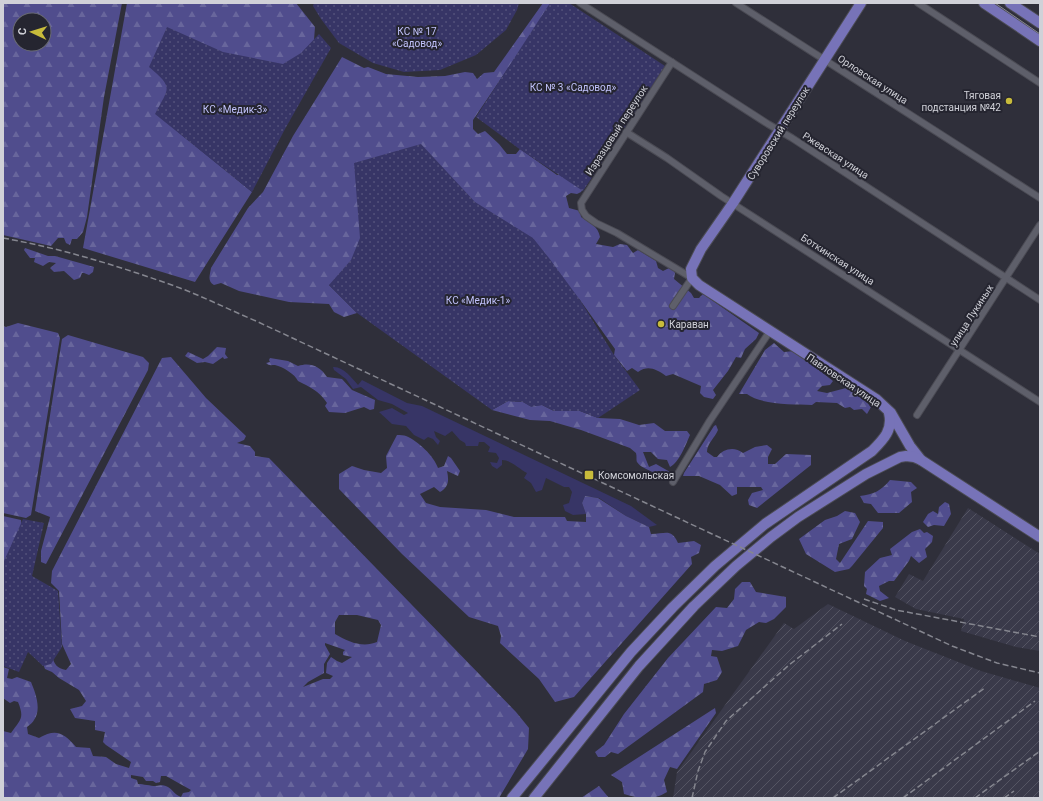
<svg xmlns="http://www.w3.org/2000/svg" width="1043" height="801" viewBox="0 0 1043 801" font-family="Roboto,sans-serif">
  <defs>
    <pattern id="industrial-furrows" width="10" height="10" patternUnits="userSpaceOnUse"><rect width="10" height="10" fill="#3a3a4a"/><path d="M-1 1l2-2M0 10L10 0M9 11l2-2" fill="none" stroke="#555563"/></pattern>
    <pattern id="forest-firs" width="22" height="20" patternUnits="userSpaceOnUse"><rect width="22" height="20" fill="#504d8d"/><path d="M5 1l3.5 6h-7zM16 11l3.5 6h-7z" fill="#68669c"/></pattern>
    <pattern id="garden-dots" width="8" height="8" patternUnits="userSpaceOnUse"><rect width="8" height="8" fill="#373566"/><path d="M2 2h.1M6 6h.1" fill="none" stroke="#53517b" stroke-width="1.8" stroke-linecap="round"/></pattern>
  </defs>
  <rect width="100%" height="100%" fill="#2f2f3a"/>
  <g fill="url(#industrial-furrows)">
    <polygon points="968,508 1040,554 1040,651 1016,647 961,631 964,619 916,609 895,597 909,574 923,581"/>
    <polygon points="828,604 905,641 981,671 1040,688 1040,798 673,798 677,772 784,623 794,629"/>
  </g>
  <path fill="#373566" d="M333 367C343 366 352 378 358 385L362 380 407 403 422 406 631 506 657 525 649 527 626 516 599 498 585 496 582 503 586 514 573 515 565 511 563 505 569 503 572 492 569 487H564L546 478 542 490 536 492 531 483 524 478 527 473C519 469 511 460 502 460V465L497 469 492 466 490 462 497 463 499 458 496 453 488 452 490 447 484 442H479L478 446H466L465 443 460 440 452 431 445 436 434 431 436 437 440 441 438 445 433 439 428 437 424 440 414 435 406 426 392 424 379 412 392 408 404 415 408 413 392 404 378 400 361 387 353 389 346 379 334 370Z"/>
  <g fill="url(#forest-firs)" fill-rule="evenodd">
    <path d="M3 3H122L104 97 87 217 83 232 77 239H72L70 245 66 243 64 238H58L51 246 3 235ZM20 20H44V44H20Z"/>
    <polygon points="127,3 296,3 315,27 314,40 301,66 164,80 167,86 178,132 252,192 195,282 83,248"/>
    <path d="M543 3H552L473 120V129L478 134 485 131 499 144 507 154H516L520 149 557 175 592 174 581 192 577 194 571 193 566 196 569 208 580 211 581 217C590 223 598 226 600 237L596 244 613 247 620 244 627 245 633 253 638 250 656 261 658 268 663 271 669 268 673 269 675 273 674 279 691 293 694 298H699L703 294 759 333 756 339 745 349 741 358 736 357 728 371 713 390 716 395 713 399 704 397 700 393 701 386 673 374 666 376C656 369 648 365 638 372L632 368 627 371 614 355 615 349 580 300 533 248 329 285 357 313 344 317 334 312 329 304 289 302 239 291 221 283 214 285C207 281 210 275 211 268L248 208 263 192 293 136 342 57 364 68 368 67 386 74 418 77 445 76 465 72 473 73 477 79 484 73 494 72Z"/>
    <polygon points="25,248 48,256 55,256 94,267 93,272 89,275 84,273 82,273 80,278 74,280 64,271 54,272 50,268 56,263 49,262 43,266 34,262 35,258 30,258 24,250"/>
    <polygon points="18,323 58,333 60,338 31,515 26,518 3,513 3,326 6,327"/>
    <polygon points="68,335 143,357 149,363 148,370 46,564 41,562 41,551 50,517 35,511 62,339"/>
    <path d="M774 343 784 352 794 351 833 381 830 385 822 386 817 391 827 393 846 388 858 393 871 407 867 414 862 409 854 410 850 407 845 408 837 403 816 402 812 405C793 404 761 405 747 394H739L765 350Z"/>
    <polygon points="217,347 226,348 225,354 228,358 224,359 223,357 213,364 205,362 197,363 185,356 188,352 203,359 208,356"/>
    <path d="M171 357 206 398 246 436 244 440 237 443 250 446 255 452V456L269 458 516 712 529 728 528 749 499 798H3V731L11 733C20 720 25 719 18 702L14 701 10 703 3 698V667L9 669 7 678 12 679 17 677 31 682C35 692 42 709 34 720 33 722 30 725 27 727L28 734 39 738C56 728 64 733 76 747L90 748 93 756 106 757 116 764 129 768 131 762 106 745 103 742 105 732 95 730V721L75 718 70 709 82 706 86 701 79 690 59 678 52 672 45 669 42 661 52 655C54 665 57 668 66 670L71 664 62 644 59 591 51 583 52 571 162 358ZM339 615H357L378 620 381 625 377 642C363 648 348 642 335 634V622ZM325 643 345 650 343 652V655L352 657 342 663 337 661 331 657 327 663 326 673 333 676 330 679H323L303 687 308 682 324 673V664L330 654 325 645ZM131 775 143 777 146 781H153L156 783 160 782 161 776H166L191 790 189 792 183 793 181 797C175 795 173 790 168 787 160 784 161 786 155 786 151 786 143 784 138 784L137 780 131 778Z"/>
    <path d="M270 358 288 361 298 366C310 362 320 366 327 377L342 379 352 390 375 400 374 409 370 410 364 407 345 413 329 412 325 406 327 403C319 391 310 387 298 381 295 374 283 367 275 365 271 365 269 366 266 363L270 362 269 360Z"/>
    <path d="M508 401 523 402 531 406 542 405 554 411H580L598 418 620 419 639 425 654 423 665 431H687L690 435C686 444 679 463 670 467L667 460 658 459 651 452H643L649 467 656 464 670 472V474C663 477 641 469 637 462 636 460 637 456 636 453L630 448 581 430 550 421 530 420 492 410Z"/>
    <path d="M716 425 718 430C715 438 707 443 707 452L714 457H717C723 449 734 446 743 453L755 447 767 445 772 449 768 457V464H775L786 454 811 455V465L757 508 749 505 748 500 752 493 763 490 761 487H737V494L732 496 720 485 699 476H683L684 473 714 426Z"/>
    <path d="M397 435C400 435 404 435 406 436 418 441 434 456 438 468L444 466 448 456 451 458 460 471 458 476 447 471C449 480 449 487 440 492L434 487 420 494 426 503 440 507 486 510 514 517H565L567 521 586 522V514L582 503 585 496 598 498 626 516 649 527 651 534C666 534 671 528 678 543L694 541 701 545 699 553 691 557 692 564 574 697 555 702 539 679 500 643 501 636 498 626 469 617 402 554 339 489V474L352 466 364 470 381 473 387 468 386 456Z"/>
    <path d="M890 480 911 482 917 488 911 492 912 502 899 513H878L871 504 864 503 860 496C874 494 881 491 890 480Z"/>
    <polygon points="945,502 949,504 951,514 944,526 934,525 928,527 923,522 928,514 933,511 938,514 939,507"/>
    <polygon points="845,511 855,513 860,522 852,539 839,544 836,559 840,563 868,521 883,522 883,528 852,566 849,569 835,572 806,554 799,539 825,520 837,516"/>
    <polygon points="3,516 21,520 23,541 3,579"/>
    <polygon points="920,529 924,533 927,532 933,536 932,542 925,549 927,557 919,563 911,556 909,561 894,581 889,581 879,586 880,591 889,598 880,601 866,594 867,589 864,586 865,572 880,558 892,555 890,549 912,532"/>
    <polygon points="742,582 750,582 756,592 786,597 786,607 774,619 766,623 759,622 746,630 738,646 722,651 712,650 711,656 717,657 722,672 717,680 704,684 703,692 618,754 611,752 605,757 598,757 595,752 604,745 624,714 668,658 716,607 727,608 734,599 735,589"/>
    <path d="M715 708 716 713 677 769 670 767 664 780 667 792C652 801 641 799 624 794L622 782 611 775Z"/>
    <polygon points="599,786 609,798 581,798"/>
  </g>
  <g fill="url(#garden-dots)">
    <polygon points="314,3 519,3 517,10 506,30 476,55 440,70 404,72 373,63 339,43 321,19 313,6"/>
    <polygon points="550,3 569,3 665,66 583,191 518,148 476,117"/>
    <path d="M167 27 223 52 283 64 301 53 319 34 331 48 285 129 252 192 155 114C169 87 174 88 149 67Z"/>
    <polygon points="421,144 475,202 533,238 549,258 580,300 614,355 640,390 598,418 580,411 554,411 542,405 531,407 523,402 508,401 492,410 357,313 329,285 351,260 360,238 354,163"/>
    <polygon points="23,519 44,523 32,576 58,591 62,647 51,664 43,666 28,652 19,672 3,666 3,572 4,571 4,561"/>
  </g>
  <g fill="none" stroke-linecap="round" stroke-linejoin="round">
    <defs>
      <g id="minor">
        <polyline points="580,3 768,124 792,138 1040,300"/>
        <polyline points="736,3 1040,198"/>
        <polyline points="918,3 1040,83"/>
        <polyline points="672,62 581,203 582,210 586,216 596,223 617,233 692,278 673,306"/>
        <polyline points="626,132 667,158 721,196 1040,402"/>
        <polyline points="917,415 1040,225"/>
        <polyline points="673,482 709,422 770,331"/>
      </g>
      <g id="primary">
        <polyline points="861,3 733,203 701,249 691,269 692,278 699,285 876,399 891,413 910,446 921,460 1040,537"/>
        <polyline points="984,3 1040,41"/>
        <polyline points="1010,3 1040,23"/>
        <path d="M512 798 631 652 673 607 715 566 765 524 872 451C884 439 893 430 889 413"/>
        <polyline points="534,798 639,666 694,606 736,566 771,537 798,517 866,474 900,457 906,456 914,457 921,460"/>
      </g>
    </defs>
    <use href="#minor" stroke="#4b4b54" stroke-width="8"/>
    <use href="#primary" stroke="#4b4b54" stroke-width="12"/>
    <use href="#minor" stroke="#5e5f6a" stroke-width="6"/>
    <use href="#primary" stroke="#7773b8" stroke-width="10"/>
    <polyline stroke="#85868f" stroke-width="1" points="995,3 1040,34"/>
    <g stroke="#85868f" stroke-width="1.5" stroke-dasharray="6 3" stroke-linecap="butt">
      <path d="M3 238C64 249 122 267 180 288 206 298 230 310 256 321L952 646 997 663 1040 673"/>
      <polyline points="864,599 896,610 1040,637"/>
      <polyline points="692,798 698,771 705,752 726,721 789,665 842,624"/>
      <polyline points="833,798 986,687"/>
      <polyline points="903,798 1035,701"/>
      <polyline points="975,798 1040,751"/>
      <polyline points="1004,798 1014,791"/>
    </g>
  </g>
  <g fill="#c8bb3b" stroke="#252530" stroke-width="1.5">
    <circle cx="1009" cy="101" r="4"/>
    <circle cx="661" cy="324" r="4"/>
    <rect x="584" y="470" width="10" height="10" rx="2"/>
  </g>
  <g text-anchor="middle" stroke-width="4" stroke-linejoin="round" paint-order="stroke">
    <g font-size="10" fill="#c1c2fb" stroke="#252530">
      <text x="417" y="35">КС № 17<tspan x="417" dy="12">«Садовод»</tspan></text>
      <text x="573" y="91">КС № 3 «Садовод»</text>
      <text x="235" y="113">КС «Медик-3»</text>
      <text x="478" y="304">КС «Медик-1»</text>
    </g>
    <g font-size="10" fill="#d0d1d8" stroke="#252530">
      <text transform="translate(873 79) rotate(33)" y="4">Орловская улица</text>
      <text transform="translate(616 130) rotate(-57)" y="4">Изразцовый переулок</text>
      <text transform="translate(778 133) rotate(-58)" y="4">Суворовский переулок</text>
      <text transform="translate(836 155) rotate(33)" y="4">Ржевская улица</text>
      <text transform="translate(838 259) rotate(33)" y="4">Боткинская улица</text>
      <text transform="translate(971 315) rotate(-57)" y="4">улица Лукиных</text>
      <text transform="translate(844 380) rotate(34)" y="4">Павловская улица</text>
    </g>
    <g font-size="10" fill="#d0d1d8" stroke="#252530" text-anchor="start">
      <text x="1001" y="99" text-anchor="end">Тяговая<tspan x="1001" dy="12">подстанция №42</tspan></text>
      <text x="669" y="328">Караван</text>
      <text x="598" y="479">Комсомольская</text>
    </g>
  </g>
  <rect width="1043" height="801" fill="none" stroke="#d0d1d8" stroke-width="8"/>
  <g transform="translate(32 32) rotate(274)"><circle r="19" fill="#252530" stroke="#696a73"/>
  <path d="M0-3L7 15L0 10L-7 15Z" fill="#c8bb3b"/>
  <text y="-6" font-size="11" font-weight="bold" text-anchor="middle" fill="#d0d1d8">С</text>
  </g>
</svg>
